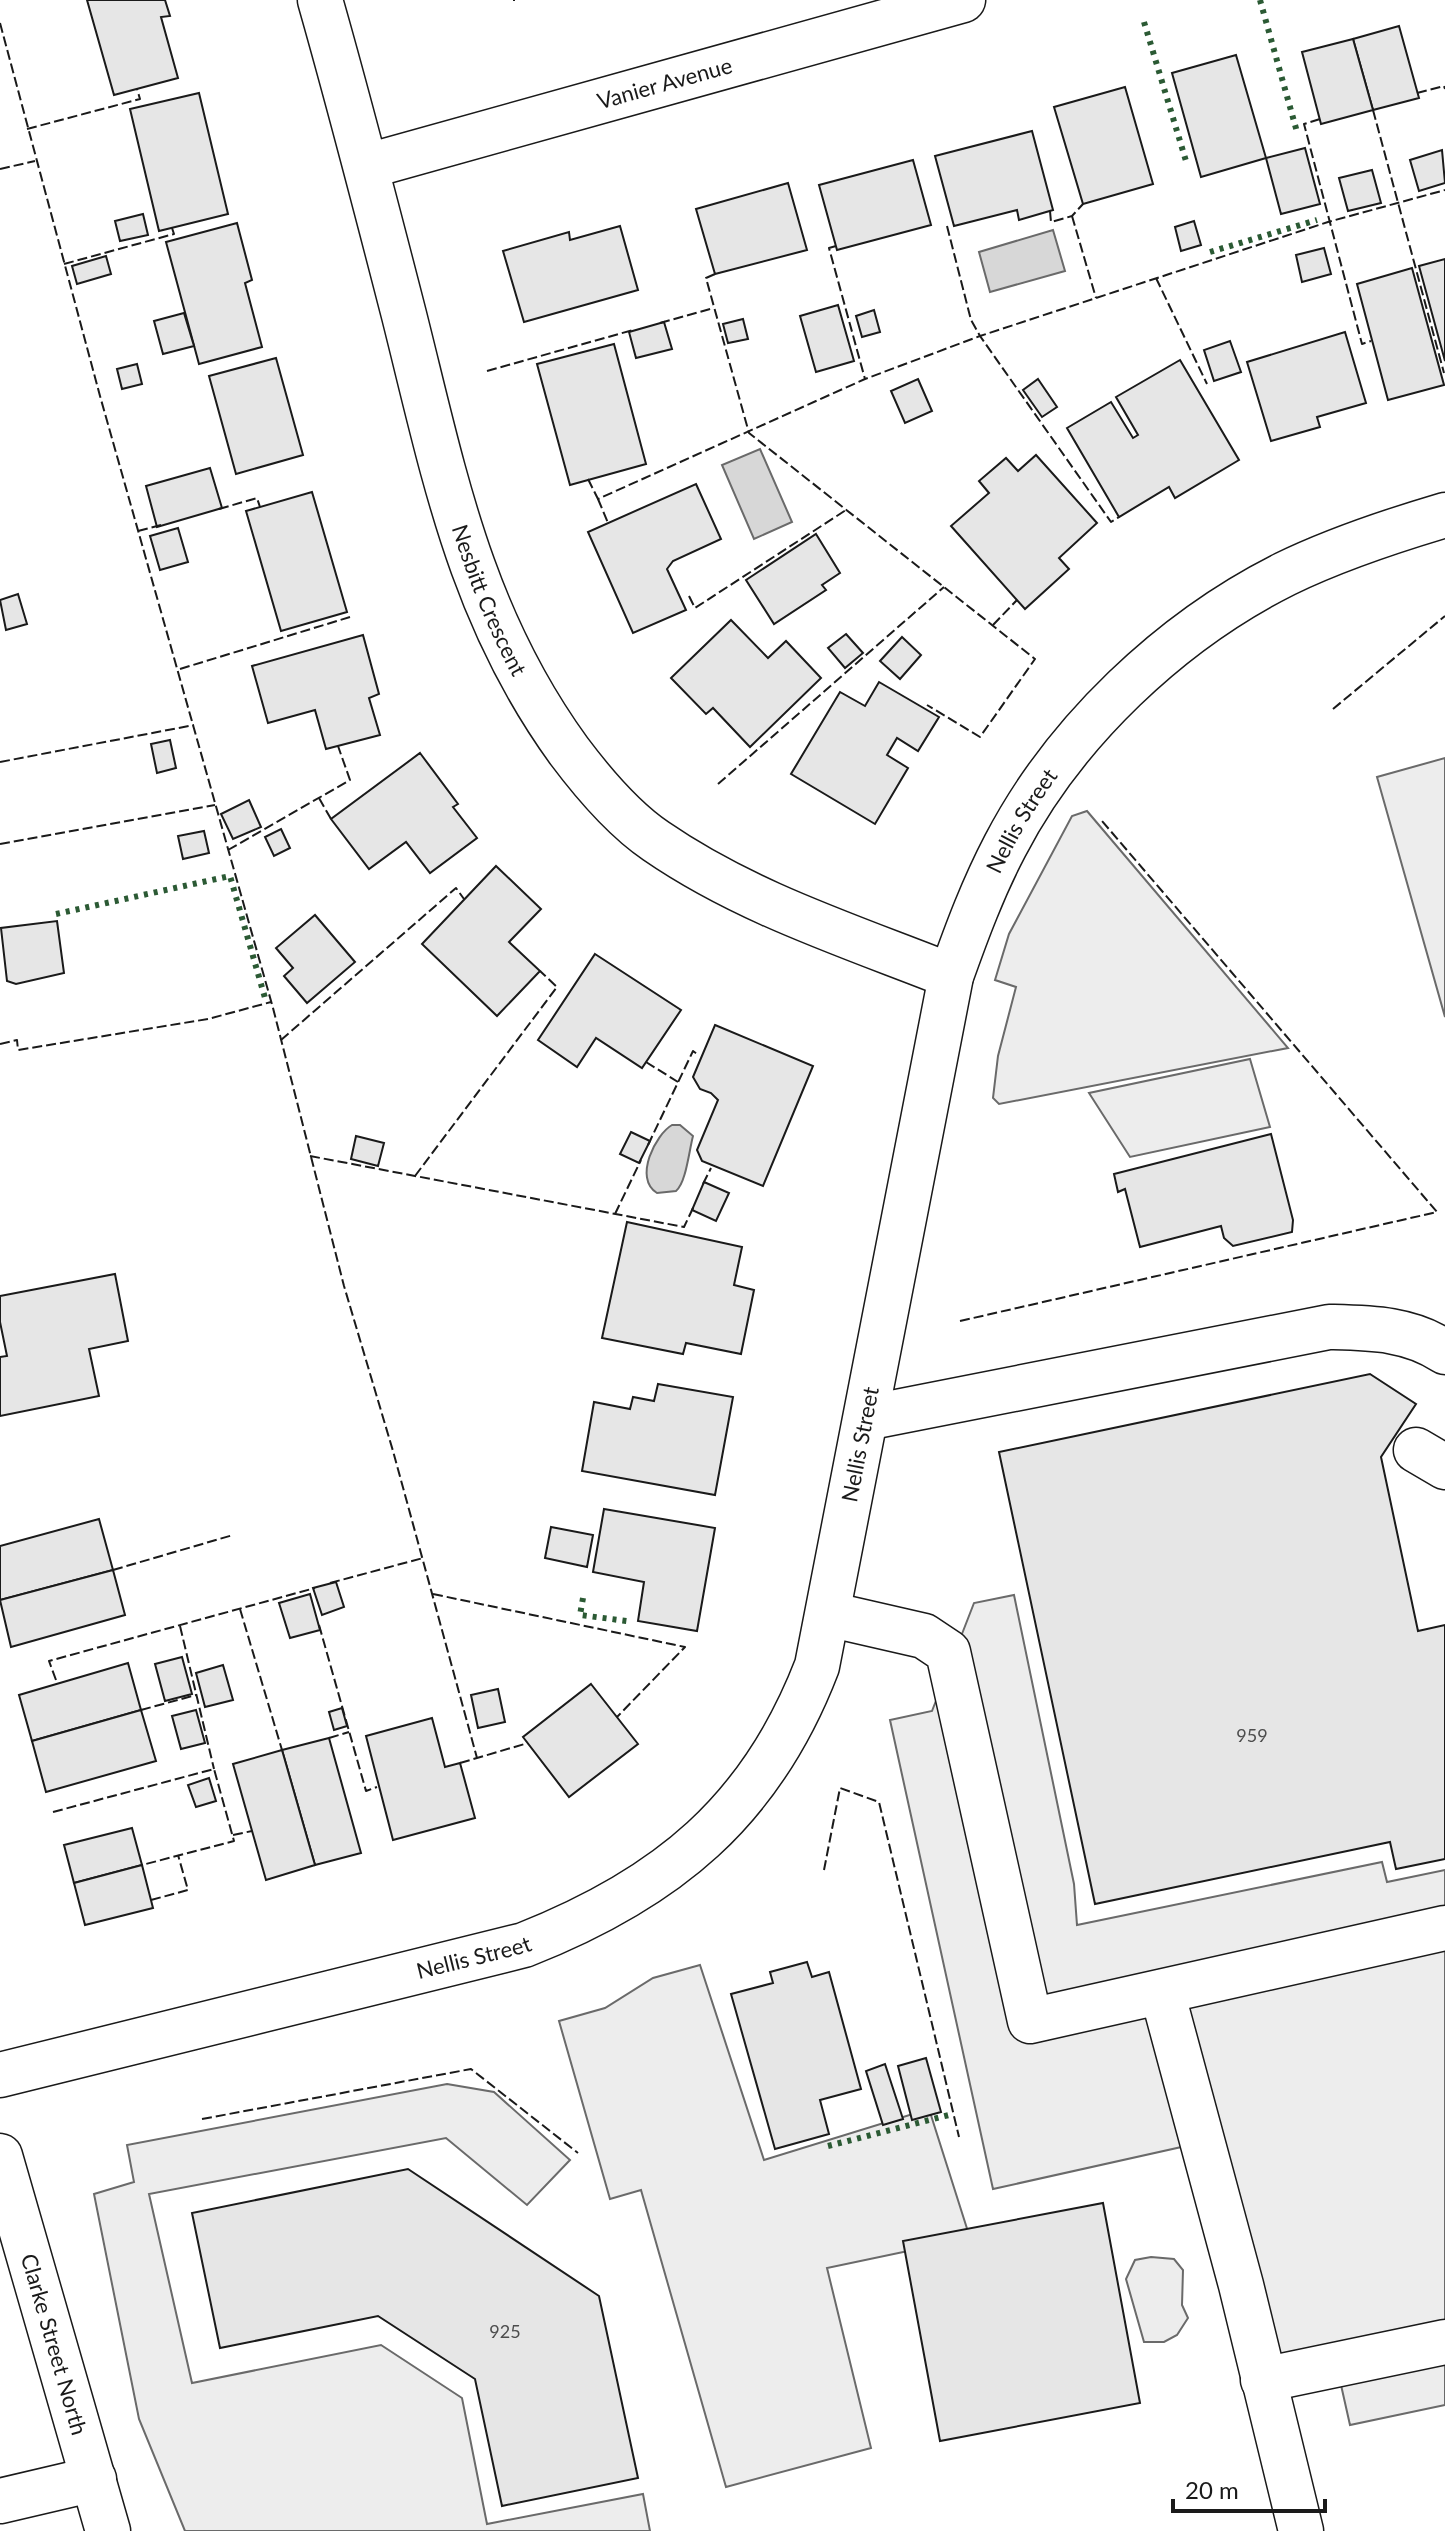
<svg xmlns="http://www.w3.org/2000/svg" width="1445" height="2531" viewBox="0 0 1445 2531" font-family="Lato,sans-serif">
  <rect width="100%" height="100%" fill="#fff"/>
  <g fill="#ededed" stroke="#6a6a6a" stroke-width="2">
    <polygon points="1445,758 1445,1017 1377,777"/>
    <polygon points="1087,811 1288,1048 999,1104 993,1098 998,1056 1016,987 995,980 1009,934 1072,816"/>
    <polygon points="1250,1059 1270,1127 1130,1157 1089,1093"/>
    <polygon points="1014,1595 1074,1884 1077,1925 1382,1862 1387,1882 1445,1870 1445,2405 1350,2425 1341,2385 1258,2401 1195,2144 993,2189 890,1720 932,1711 974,1603"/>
    <polygon points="700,1965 764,2160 929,2109 970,2238 827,2268 871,2448 726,2487 641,2190 610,2199 559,2021 605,2008 653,1978"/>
    <polygon points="447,2084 494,2092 570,2160 527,2205 446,2138 149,2194 192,2383 381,2345 462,2398 487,2524 643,2494 650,2531 185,2531 139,2419 94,2194 134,2182 127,2145"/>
    <polygon points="1151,2257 1174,2259 1183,2270 1182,2305 1188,2318 1177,2335 1164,2342 1144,2342 1126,2279 1135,2260"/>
  </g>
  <g fill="#d7d7d7" stroke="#6a6a6a" stroke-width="2">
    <polygon points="1053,230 1065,271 990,292 979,252"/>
    <polygon points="760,449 792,522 754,539 722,465"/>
    <path d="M672 1125H680L693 1136C689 1151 686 1183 676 1191L657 1193C633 1178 656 1134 672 1125Z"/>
  </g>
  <g fill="#e6e6e6" stroke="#1a1a1a" stroke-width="2">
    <polygon points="87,0 165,0 170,16 161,17 178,78 114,95"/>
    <polygon points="1399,26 1419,98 1373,110 1353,39"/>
    <polygon points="1353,39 1373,110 1321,124 1302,52"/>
    <polygon points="1236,55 1266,158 1201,177 1172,73"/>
    <polygon points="1125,87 1153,184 1083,204 1054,107"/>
    <polygon points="199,93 228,214 159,231 130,109"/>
    <polygon points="1032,131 1053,210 1019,220 1017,210 954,226 935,156"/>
    <polygon points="1305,148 1320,204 1281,214 1266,158"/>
    <polygon points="1442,150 1445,183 1419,191 1410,160"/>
    <polygon points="913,160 931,225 837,250 819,185"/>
    <polygon points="1372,170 1381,203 1348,211 1339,178"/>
    <polygon points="788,183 807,250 715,274 696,209"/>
    <polygon points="143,214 148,235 120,241 115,221"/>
    <polygon points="1194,221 1201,245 1181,251 1175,227"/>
    <polygon points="237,223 252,280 245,283 262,347 199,364 166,242"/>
    <polygon points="620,226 638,290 524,322 503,251 569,232 570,240"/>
    <polygon points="1324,248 1331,274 1302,282 1296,255"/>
    <polygon points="106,256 111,274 77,284 72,266"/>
    <polygon points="1445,259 1445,361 1419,266"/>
    <polygon points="1412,268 1444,385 1388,400 1357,284"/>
    <polygon points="838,305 854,361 816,372 800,316"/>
    <polygon points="874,310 880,332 862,337 856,316"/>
    <polygon points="184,313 194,346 163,354 154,321"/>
    <polygon points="743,319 748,339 728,343 723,324"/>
    <polygon points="664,322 672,349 636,358 629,332"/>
    <polygon points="1345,332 1366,403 1317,417 1320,427 1271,441 1247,362"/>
    <polygon points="1230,341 1241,372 1214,381 1204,350"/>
    <polygon points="614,344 646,464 570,485 537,364"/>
    <polygon points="276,358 303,455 236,474 209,376"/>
    <polygon points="1180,360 1239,460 1175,498 1169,487 1119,517 1067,428 1111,402 1133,438 1138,435 1116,397"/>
    <polygon points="137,364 142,384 122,389 117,369"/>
    <polygon points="918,379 932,411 905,423 891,391"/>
    <polygon points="1038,379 1057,407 1042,417 1023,390"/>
    <polygon points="1036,455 1097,523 1059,558 1069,569 1025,609 951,526 989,493 979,481 1006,458 1018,471"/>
    <polygon points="210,468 222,508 157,527 146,486"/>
    <polygon points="696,484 721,539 673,561 667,569 686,610 633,633 588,532"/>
    <polygon points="312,492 347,612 281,631 246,511"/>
    <polygon points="178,528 188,562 160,570 150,536"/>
    <polygon points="816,534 840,573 822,585 826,590 774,624 746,580"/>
    <polygon points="18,594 27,624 6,630 0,600"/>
    <polygon points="731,620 768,658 786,641 821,678 750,747 713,708 706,714 671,678"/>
    <polygon points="846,634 863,653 845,668 828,648"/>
    <polygon points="363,635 379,694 369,698 380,735 326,749 315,710 268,723 252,666"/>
    <polygon points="902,637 921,655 900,679 880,661"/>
    <polygon points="879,682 939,717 918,751 897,738 887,755 908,768 875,824 791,774 840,692 865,706"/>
    <polygon points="170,740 176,768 157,773 151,744"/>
    <polygon points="420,753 458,804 453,807 477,838 430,873 406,842 369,869 331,819"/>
    <polygon points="249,800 261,827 233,839 221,814"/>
    <polygon points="281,829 290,848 274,856 265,837"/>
    <polygon points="204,831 209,853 183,859 178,836"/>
    <polygon points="496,866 541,909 509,942 540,971 497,1016 422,944"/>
    <polygon points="315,915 355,962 307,1003 284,976 293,968 276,948"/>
    <polygon points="57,921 64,973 16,984 7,981 1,928"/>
    <polygon points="595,954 681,1010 642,1068 596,1038 577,1067 538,1040"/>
    <polygon points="715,1025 813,1066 763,1186 702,1161 697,1150 718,1100 711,1093 700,1089 693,1077"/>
    <polygon points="631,1132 650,1141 639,1163 620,1154"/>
    <polygon points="1271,1134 1293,1220 1292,1232 1233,1246 1224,1238 1221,1226 1140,1247 1125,1189 1118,1192 1114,1174"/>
    <polygon points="356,1136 384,1143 378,1166 351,1159"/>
    <polygon points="704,1182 729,1193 716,1221 692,1210"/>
    <polygon points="627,1222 742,1247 734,1285 754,1290 741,1354 686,1343 683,1354 602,1338"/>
    <polygon points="115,1274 128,1341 89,1349 99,1396 0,1416 0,1357 7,1356 0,1322 0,1296"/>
    <polygon points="1370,1374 1416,1404 1381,1457 1418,1631 1445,1625 1445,1859 1396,1869 1390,1842 1095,1904 999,1452"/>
    <polygon points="658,1384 733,1397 715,1495 582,1471 594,1402 630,1409 633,1397 654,1401"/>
    <polygon points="604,1509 715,1528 697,1631 638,1621 644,1582 593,1572"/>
    <polygon points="99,1519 113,1570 0,1600 0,1546"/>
    <polygon points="551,1527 593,1535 587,1567 545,1558"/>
    <polygon points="113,1570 125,1615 11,1647 0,1600"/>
    <polygon points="336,1582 344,1607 322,1615 313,1588"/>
    <polygon points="310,1594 320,1630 290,1638 279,1603"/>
    <polygon points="182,1657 192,1694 165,1701 155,1664"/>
    <polygon points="128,1663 141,1710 32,1741 19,1695"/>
    <polygon points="223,1665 233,1700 205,1707 196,1673"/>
    <polygon points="591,1684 638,1744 569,1797 523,1737"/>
    <polygon points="498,1689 505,1722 478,1728 471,1695"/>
    <polygon points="342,1708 347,1726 334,1730 329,1712"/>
    <polygon points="141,1710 156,1761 46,1792 32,1741"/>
    <polygon points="196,1710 205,1743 181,1749 172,1716"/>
    <polygon points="432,1718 445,1767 460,1763 475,1818 393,1840 366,1736"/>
    <polygon points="329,1738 361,1853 315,1865 282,1750"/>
    <polygon points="282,1750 315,1865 266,1880 233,1764"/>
    <polygon points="209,1778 216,1801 196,1807 188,1785"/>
    <polygon points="132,1828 142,1865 74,1883 64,1845"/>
    <polygon points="142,1865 153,1908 85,1925 74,1883"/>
    <polygon points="807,1962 812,1977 829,1972 861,2089 820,2100 829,2134 775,2149 731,1994 773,1983 770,1972"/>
    <polygon points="926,2058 941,2112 912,2120 898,2066"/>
    <polygon points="885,2064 903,2119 883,2125 866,2071"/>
    <polygon points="408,2169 599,2296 638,2478 502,2506 475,2379 378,2316 220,2348 192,2213"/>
    <polygon points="1103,2203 1140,2403 940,2441 903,2241"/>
  </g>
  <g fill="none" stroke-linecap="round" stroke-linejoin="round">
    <defs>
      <g id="minor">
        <path id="s1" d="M320 0C350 105 377 210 404 315 444 474 470 615 569 751 593 783 622 818 656 841 746 903 850 936 951 976"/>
        <path id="s2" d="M368 166 963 0"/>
        <path d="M866 1418 1329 1327C1370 1328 1409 1328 1445 1352"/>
        <polyline points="1416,1450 1445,1467"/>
        <polyline points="828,1614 924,1636 948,1652 1030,2021 1445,1928"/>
        <polyline points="1162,1992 1241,2285 1301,2531"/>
        <path id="s3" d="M0 2075 524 1945C666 1889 761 1812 817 1666L951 976C967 931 983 888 1005 846 1064 732 1171 631 1285 574 1336 549 1391 531 1445 515"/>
        <path id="s4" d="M0 2156 108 2531"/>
        <polyline points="1263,2380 1445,2342"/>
        <polyline points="0,2501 94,2479"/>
      </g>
    </defs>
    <use href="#minor" stroke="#1a1a1a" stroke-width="47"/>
    <use href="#minor" stroke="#fff" stroke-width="44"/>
    <g stroke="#2b5a34" stroke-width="6" stroke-dasharray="4 6" stroke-linecap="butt">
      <polyline points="1260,0 1297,132"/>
      <polyline points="1144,22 1186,161"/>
      <polyline points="1210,252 1317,220"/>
      <polyline points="56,914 230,876 265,998"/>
      <polyline points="583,1598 580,1615 627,1621"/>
      <polyline points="828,2146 949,2115"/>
    </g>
    <g stroke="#1a1a1a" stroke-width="2" stroke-dasharray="10 4" stroke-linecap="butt">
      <polyline points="513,0 515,0"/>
      <polyline points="0,23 100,396 273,1008 344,1286 393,1451 477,1758"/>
      <polyline points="1417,93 1444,86 1445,89"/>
      <polyline points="1373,110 1444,373"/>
      <polyline points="1320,119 1304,124 1362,344 1371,341"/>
      <polyline points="27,129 140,99 137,89"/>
      <polyline points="0,169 35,161"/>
      <polyline points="1050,211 1051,222 1072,216 1083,204"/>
      <polyline points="1072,216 1096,298"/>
      <polyline points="947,226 971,320 980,336 1111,522 1119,517"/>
      <polyline points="836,246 829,248 865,379"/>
      <polyline points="64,264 174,234 172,228"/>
      <polyline points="715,274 706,278 749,433 1035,659 980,737 927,705"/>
      <polyline points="1156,278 1207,384"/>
      <polyline points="660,323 714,308"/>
      <polyline points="487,371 633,330"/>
      <polyline points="588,479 598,499 865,379 980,336 1328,222 1445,190"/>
      <polyline points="598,499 608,523"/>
      <polyline points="219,509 257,498 260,507"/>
      <polyline points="138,531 161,525"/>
      <polyline points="689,596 695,608 846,510"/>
      <polyline points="993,625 1017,600"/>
      <polyline points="180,669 350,617"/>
      <polyline points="1333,709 1445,616"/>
      <polyline points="0,762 194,725"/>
      <polyline points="718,784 944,587"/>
      <polyline points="319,798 331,819"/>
      <polyline points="0,844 215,805"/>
      <polyline points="228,850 350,780 338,746"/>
      <polyline points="281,1040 456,888 464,899"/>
      <polyline points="0,1044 17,1040 18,1050 208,1019 271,1002"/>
      <polyline points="646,1062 678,1082"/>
      <polyline points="648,1145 693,1051 697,1054"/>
      <polyline points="310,1156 684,1227 694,1206"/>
      <polyline points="415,1176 557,987 540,971"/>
      <polyline points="703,1184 711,1168"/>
      <polyline points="615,1214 641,1160"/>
      <polyline points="960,1321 1437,1212 1102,821"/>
      <polyline points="113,1570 233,1535"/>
      <polyline points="330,1583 423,1558"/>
      <polyline points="433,1594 685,1647 617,1717"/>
      <polyline points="240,1609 282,1750"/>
      <polyline points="319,1625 366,1791 377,1787"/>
      <polyline points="180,1626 214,1769"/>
      <polyline points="56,1680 49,1661 315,1588"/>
      <polyline points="141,1710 196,1695"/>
      <polyline points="329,1738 349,1732"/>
      <polyline points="460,1763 528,1743"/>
      <polyline points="53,1812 214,1769 234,1841 142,1865"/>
      <polyline points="233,1835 252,1831"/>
      <polyline points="824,1870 840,1788 879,1802 959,2137"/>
      <polyline points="151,1900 188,1890 178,1855"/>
      <polyline points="202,2119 471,2069 578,2153"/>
    </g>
  </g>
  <g text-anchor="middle" stroke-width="6" stroke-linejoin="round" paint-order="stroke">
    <g font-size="18" fill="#4d4d4d">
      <text x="1252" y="1742">959</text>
      <text x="505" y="2338">925</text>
    </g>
    <g font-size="22" fill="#1a1a1a" stroke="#fff">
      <text dy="8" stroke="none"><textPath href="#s2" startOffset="308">Vanier Avenue</textPath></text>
      <text dy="8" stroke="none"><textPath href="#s1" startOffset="624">Nesbitt Crescent</textPath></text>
      <text dy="8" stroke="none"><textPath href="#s3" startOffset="1832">Nellis Street</textPath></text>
      <text dy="8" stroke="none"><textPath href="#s3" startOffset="1184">Nellis Street</textPath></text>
      <text dy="8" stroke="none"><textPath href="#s3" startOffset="488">Nellis Street</textPath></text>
      <text dy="8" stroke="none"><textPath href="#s4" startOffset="196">Clarke Street North</textPath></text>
    </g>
  </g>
  <path d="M1173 2499v12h152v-12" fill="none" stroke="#1a1a1a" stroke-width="4"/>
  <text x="1185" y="2499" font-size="24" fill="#1a1a1a" stroke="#ffffff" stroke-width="6" paint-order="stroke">20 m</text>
</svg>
